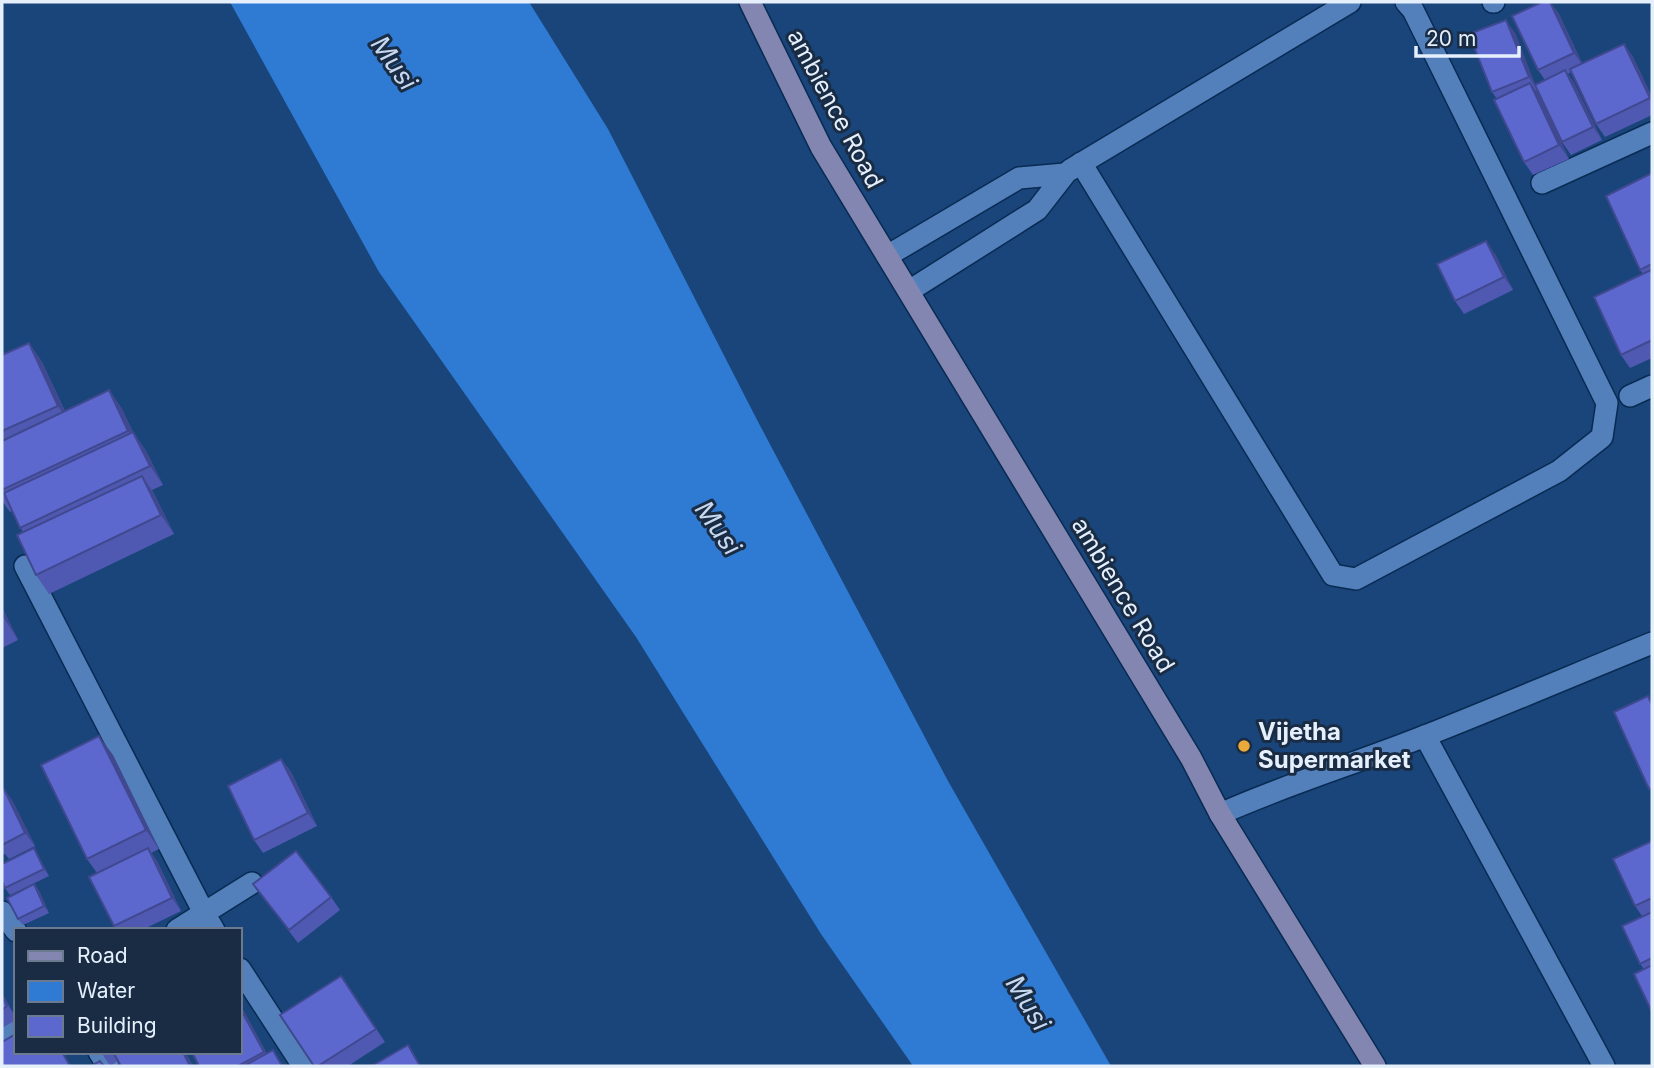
<svg xmlns="http://www.w3.org/2000/svg" width="1654" height="1068" viewBox="0 0 1654 1068" font-family="Inter,sans-serif">
  <rect width="100%" height="100%" fill="#19457a"/>
  <polygon fill="#2f7ad3" points="230,2 529,2 608,129 754,414 948,781 1111,1066 913,1066 821,934 636,637 379,272"/>
  <g fill="none" stroke-linecap="round" stroke-linejoin="round">
    <defs>
      <g id="street">
        <polyline points="1493,2 1494,2"/>
        <polyline points="1081,163 1333,575 1356,579 1559,471 1602,437 1607,403 1413,10 1406,2"/>
        <polyline points="1070,170 1350,2"/>
        <polyline points="1542,183 1652,133"/>
        <polyline points="887,256 1019,178 1065,174 1037,210 909,291"/>
        <polyline points="1630,396 1652,386"/>
        <polyline points="25,566 204,913 214,930"/>
        <polyline points="1425,736 1604,1066"/>
        <path d="M1220 814C1287 784 1357 763 1425 736 1501 706 1576 674 1652 643"/>
        <polyline points="2,912 16,931"/>
        <polyline points="177,930 252,883"/>
        <polyline points="240,969 303,1066"/>
        <polyline points="2,1038 16,1029"/>
        <polyline points="99,1052 108,1066"/>
      </g>
      <polyline id="secondary" points="750,2 821,147 1191,758 1220,814 1375,1066"/>
    </defs>
    <use href="#street" stroke="#092b53" stroke-width="24"/>
    <use href="#secondary" stroke="#092b53" stroke-width="24"/>
    <use href="#street" stroke="#5380ba" stroke-width="21"/>
    <use href="#secondary" stroke="#8386b1" stroke-width="21"/>
  </g>
  <g fill="#4f59b1">
    <polygon points="1558,12 1582,63 1624,44 1633,57 1652,97 1652,115 1605,137 1596,124 1571,72 1568,74 1574,83 1602,140 1571,155 1562,142 1538,91 1536,91 1540,96 1569,159 1533,175 1524,162 1497,99 1492,92 1515,33 1535,85 1545,80 1538,70"/>
    <polygon points="1652,173 1652,358 1630,368 1621,355 1643,274 1640,270"/>
    <polygon points="1495,254 1513,290 1464,314 1455,301"/>
    <polygon points="29,343 42,362 65,411 109,390 122,409 133,432 146,451 163,485 152,490 174,534 49,594 36,575 23,532 12,511 10,512 2,501 2,355"/>
    <polygon points="2,607 18,640 2,648"/>
    <polygon points="113,755 159,849 151,853 157,861 181,911 142,930 116,930 114,926 97,873 87,859"/>
    <polygon points="281,759 291,772 317,826 263,853 254,840"/>
    <polygon points="4,789 13,802 35,846 9,859 5,854 2,855 2,790"/>
    <polygon points="1652,841 1652,1013 1634,974 1644,969 1640,964 1642,916 1635,906"/>
    <polygon points="34,848 49,876 10,895 5,888"/>
    <polygon points="34,884 39,891 49,913 23,925 18,919"/>
    <polygon points="253,884 331,897 340,910 298,943"/>
    <polygon points="350,989 385,1042 348,1066 314,1066"/>
    <polygon points="2,993 16,1018 16,1020 2,1028"/>
    <polygon points="240,1004 267,1054 284,1066 199,1066"/>
    <polygon points="101,1052 185,1052 193,1066 121,1066 118,1061 110,1066"/>
  </g>
  <g fill="#404990">
    <polygon points="1550,2 1558,12 1583,66 1574,53"/>
    <polygon points="1506,20 1515,33 1538,91 1529,77"/>
    <polygon points="1624,44 1633,57 1652,97 1652,102"/>
    <polygon points="1565,70 1574,83 1602,140 1593,127"/>
    <polygon points="1530,83 1540,96 1569,159 1559,145"/>
    <polygon points="1486,241 1495,254 1513,290 1504,277"/>
    <polygon points="29,343 42,362 71,425 58,406"/>
    <polygon points="109,390 122,409 141,450 128,431"/>
    <polygon points="133,432 146,451 163,485 150,466"/>
    <polygon points="142,476 155,495 174,534 161,515"/>
    <polygon points="2,607 18,640 2,615"/>
    <polygon points="99,736 113,755 159,849 146,830"/>
    <polygon points="281,759 291,772 317,826 308,813"/>
    <polygon points="4,789 13,802 35,846 25,833"/>
    <polygon points="34,848 38,855 49,876 44,869"/>
    <polygon points="148,848 157,861 181,911 172,898"/>
    <polygon points="34,884 39,891 49,913 44,906"/>
    <polygon points="2,993 16,1018 2,996"/>
    <polygon points="240,1004 273,1065 264,1052 240,1008"/>
    <polygon points="183,1052 185,1052 193,1066 190,1066"/>
  </g>
  <g fill="#5c68ce" stroke="#404990" stroke-width="2">
    <polygon points="1542,2 1550,2 1574,53 1538,70 1512,16"/>
    <polygon points="1506,20 1529,77 1492,92 1469,34"/>
    <polygon points="1624,44 1650,98 1596,124 1570,69"/>
    <polygon points="1565,70 1593,127 1562,142 1535,85"/>
    <polygon points="1530,83 1559,145 1524,162 1494,100"/>
    <polygon points="1652,173 1652,264 1640,270 1606,196"/>
    <polygon points="1486,241 1504,277 1455,301 1437,264"/>
    <polygon points="1651,270 1652,274 1652,340 1621,355 1594,297"/>
    <polygon points="29,343 58,406 2,431 2,355"/>
    <polygon points="109,390 128,431 2,490 2,441"/>
    <polygon points="133,432 150,466 20,528 4,493"/>
    <polygon points="142,476 161,515 36,575 17,535"/>
    <polygon points="1648,696 1652,705 1652,788 1649,789 1614,712"/>
    <polygon points="99,736 146,830 87,859 41,765"/>
    <polygon points="281,759 308,813 254,840 228,786"/>
    <polygon points="4,789 25,833 2,845 2,790"/>
    <polygon points="1652,841 1652,898 1635,906 1613,859"/>
    <polygon points="34,848 44,869 5,888 2,881 2,864"/>
    <polygon points="148,848 172,898 114,926 89,877"/>
    <polygon points="296,851 331,897 289,930 253,884"/>
    <polygon points="34,884 44,906 18,919 7,898"/>
    <polygon points="1652,912 1652,958 1640,964 1622,926"/>
    <polygon points="1652,965 1652,1012 1634,974"/>
    <polygon points="341,976 376,1029 318,1066 314,1066 280,1015"/>
    <polygon points="2,996 7,1006 2,1010"/>
    <polygon points="240,1008 264,1052 238,1066 199,1066 192,1052 240,1052"/>
    <polygon points="16,1034 16,1052 62,1052 70,1066 2,1066 2,1042"/>
    <polygon points="408,1045 420,1066 372,1066"/>
    <polygon points="273,1050 282,1066 244,1066"/>
    <polygon points="117,1052 183,1052 190,1066 121,1066 114,1054"/>
    <polygon points="100,1061 104,1066 91,1066"/>
  </g>
  <circle fill="#eca93b" stroke="#192c44" stroke-width="2.5" cx="1244" cy="746" r="7"/>
  <g text-anchor="middle" stroke-width="6" stroke-linejoin="round" paint-order="stroke">
    <g font-size="24" fill="#e6f0fd" stroke="#192c44">
      <text transform="translate(835 109) rotate(62)" y="8">ambience Road</text>
      <text transform="translate(1123 595) rotate(59)" y="8">ambience Road</text>
    </g>
    <g font-size="24" font-weight="bold" fill="#e6f0fd" stroke="#192c44" text-anchor="start">
      <text x="1258" y="740">Vijetha<tspan x="1258" dy="28">Supermarket</tspan></text>
    </g>
    <g font-size="26" font-style="italic" fill="#c7d9f0" stroke="#192c44">
      <text transform="translate(394 63) rotate(55)" y="9">Musi</text>
      <text transform="translate(718 528) rotate(55)" y="9">Musi</text>
      <text transform="translate(1028 1003) rotate(58)" y="9">Musi</text>
    </g>
  </g>
  <rect width="1654" height="1068" fill="none" stroke="#e6f0fd" stroke-width="7"/>
  <rect x="14" y="928" width="228" height="126" fill="#192c44" stroke="#6b7a8e" stroke-width="2"/>
  <rect x="28" y="951" width="35" height="10" fill="#8386b1" stroke="#6b7a8e" stroke-width="2"/>
  <text x="77" y="963" font-size="21" fill="#e6f0fd">Road</text>
  <rect x="28" y="981" width="35" height="21" fill="#2f7ad3" stroke="#6b7a8e" stroke-width="2"/>
  <text x="77" y="998" font-size="21" fill="#e6f0fd">Water</text>
  <rect x="28" y="1016" width="35" height="21" fill="#5c68ce" stroke="#6b7a8e" stroke-width="2"/>
  <text x="77" y="1033" font-size="21" fill="#e6f0fd">Building</text>
  <path d="M1416 46v10h103v-10" fill="none" stroke="#e6f0fd" stroke-width="3.5"/>
  <text x="1426" y="46" font-size="21" fill="#e6f0fd" stroke="#192c44" stroke-width="5" paint-order="stroke">20 m</text>
</svg>
